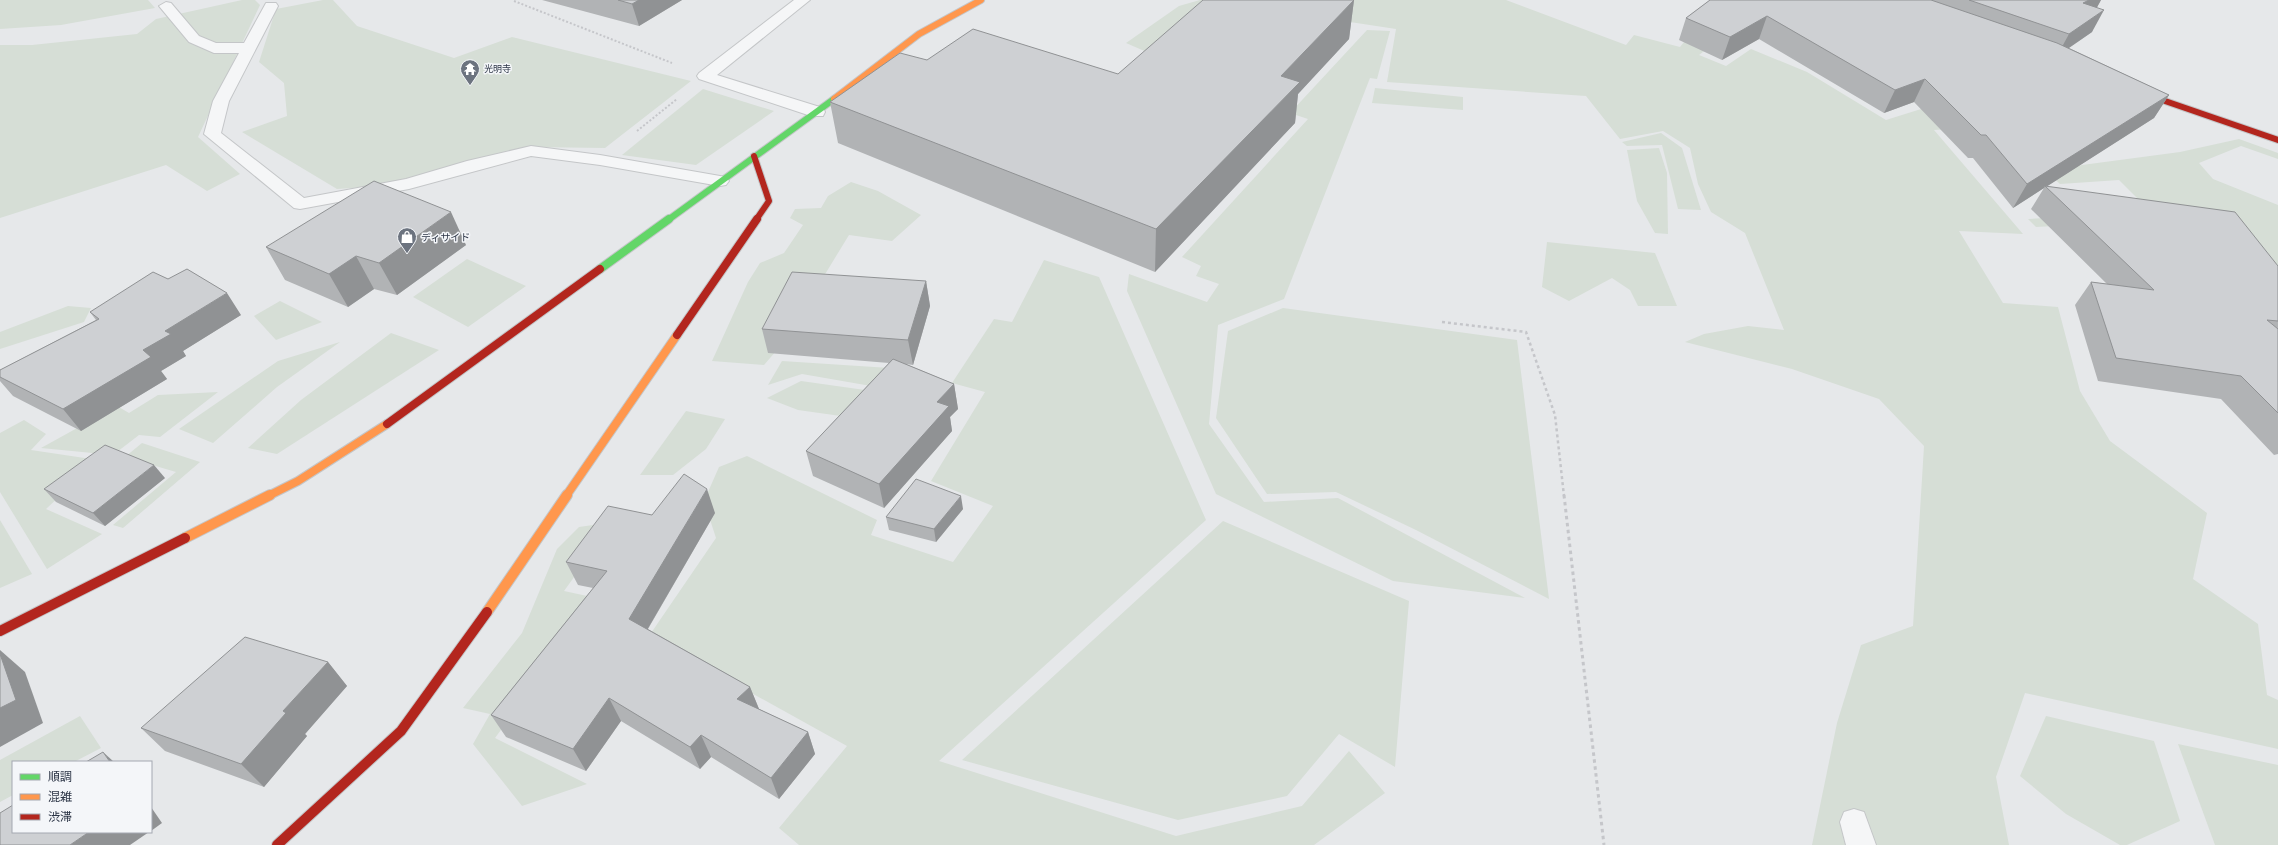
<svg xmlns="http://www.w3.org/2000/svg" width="2278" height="845" viewBox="0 0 2278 845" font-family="'Source Sans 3','Noto Sans JP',sans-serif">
  <rect width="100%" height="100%" fill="#e6e8ea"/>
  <g fill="#d6ded6">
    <polygon points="0,0 148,0 155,8 61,25 0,29"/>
    <polygon points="242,0 255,0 260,5 198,137 240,174 207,191 166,165 0,218 0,45 32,45 137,34 156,19"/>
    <polygon points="323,0 333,0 357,26 454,58 512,37 691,81 605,148 531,147 396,185 337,189 242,132 287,116 284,83 259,62 276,9"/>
    <polygon points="1200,0 1300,0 1149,53 1126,43 1179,6"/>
    <polygon points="1345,0 1506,0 1626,45 1634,35 1680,47 1693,31 1717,41 1699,55 1726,66 1751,49 1807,72 1886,120 1937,104 1998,126 1934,130 2023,234 1959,231 2003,303 2058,307 2080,391 2110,441 2207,513 2193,579 2258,624 2267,695 2278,700 2278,749 2025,693 1996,777 2009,845 1812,845 1837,723 1861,645 1913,626 1924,446 1879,399 1792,369 1685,342 1704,334 1748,326 1784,330 1745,233 1711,212 1698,184 1690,148 1663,131 1620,139 1586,96 1387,82 1396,29 1350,22"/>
    <polygon points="1367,30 1390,31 1377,79 1370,78 1284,299 1218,325 1209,424 1264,502 1338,498 1525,598 1393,581 1216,494 1127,291 1129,274 1207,302 1219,284 1196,276 1201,266 1182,257 1308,119 1290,113"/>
    <polygon points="1375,88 1463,97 1463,110 1372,103"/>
    <polygon points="703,89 774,111 696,165 622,155"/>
    <polygon points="1661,133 1682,148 1701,210 1678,209 1662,145 1627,146 1622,142"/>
    <polygon points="2239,139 2278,153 2278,159 2241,146 2199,163 2213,179 2278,205 2278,297 2145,221 2036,227 2028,219 2151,212 2119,180 2060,184 2049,174 2082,165 2180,152"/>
    <polygon points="1659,148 1667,173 1668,234 1655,233 1637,201 1627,150"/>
    <polygon points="851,182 878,191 921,215 892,241 849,235 783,343 764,365 712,361 748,282 760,263 784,253 803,225 790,218 795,209 821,208 828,196"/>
    <polygon points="1547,242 1655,253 1677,306 1638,306 1630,290 1612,278 1569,301 1542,287"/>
    <polygon points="467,259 526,286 468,327 413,297"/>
    <polygon points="1044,260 1099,277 1206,520 939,761 1176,836 1302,806 1349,751 1385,793 1314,845 799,845 779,828 847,746 649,636 716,538 704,501 719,467 747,456 877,520 871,535 953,562 993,506 931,481 985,392 952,383 994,319 1012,322"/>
    <polygon points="280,301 322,322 276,340 254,316"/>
    <polygon points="68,306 91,308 84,322 0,349 0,332"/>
    <polygon points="1283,308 1517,340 1549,599 1416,530 1336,492 1267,494 1216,418 1228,331"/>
    <polygon points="391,333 439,350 277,454 248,448 301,400"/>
    <polygon points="340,342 277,387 213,443 179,429 278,361"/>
    <polygon points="782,361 905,369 871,386 802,374 768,385"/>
    <polygon points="801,381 872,391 855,418 798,410 767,398"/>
    <polygon points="218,392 160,437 139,435 113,455 41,448 117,406 129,413 158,395"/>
    <polygon points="686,411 725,419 706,449 673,475 640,475"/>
    <polygon points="24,420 46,434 31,450 98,460 46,509 102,534 47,569 0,492 0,433"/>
    <polygon points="142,443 200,462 123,528 113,525 176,472 125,457"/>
    <polygon points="0,520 32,574 0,588"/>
    <polygon points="1223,521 1409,601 1395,767 1339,734 1287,796 1178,820 962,760"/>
    <polygon points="614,522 564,591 652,610 580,622 495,738 587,784 522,806 473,744 490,714 463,708 522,633 557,549 579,527"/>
    <polygon points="80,716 101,748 74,762 13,762 13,795 0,802 0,760"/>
    <polygon points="2046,716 2154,741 2180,821 2127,845 2120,845 2066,814 2020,776"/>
    <polygon points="2178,744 2278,765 2278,845 2215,845"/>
  </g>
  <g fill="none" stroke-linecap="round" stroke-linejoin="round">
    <defs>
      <g id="lane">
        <polygon points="794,0 810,0 717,75 823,108 825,112 823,116 811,116 699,79 697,76 699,73"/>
        <polygon points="166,2 171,3 199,36 216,43 244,43 266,3 276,3 278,6 229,101 221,133 304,198 406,179 467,161 531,146 600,155 720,176 726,177 729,181 726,185 720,186 600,165 531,156 409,189 300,209 294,208 204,134 213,101 239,53 214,53 189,42 159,6"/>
        <polygon points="1854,809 1864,812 1876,845 1846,845 1840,822 1844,812"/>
      </g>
      <polyline id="fast-far1" points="668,220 834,99"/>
      <polyline id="fast" points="600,269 669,219"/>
      <polyline id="slow-far2" points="834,99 919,34 981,0"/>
      <g id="slow-far1">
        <polyline points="268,496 298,481 387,424"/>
        <polyline points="566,496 677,335"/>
      </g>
      <g id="slow">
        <polyline points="185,538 270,495"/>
        <polyline points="487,612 567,495"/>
      </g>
      <g id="jam-far2">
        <polyline points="2136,91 2278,140"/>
        <polyline points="754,156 769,201 756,220"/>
      </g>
      <g id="jam-far1">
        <polyline points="677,335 757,219"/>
        <polyline points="387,424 600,269"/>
      </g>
      <g id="jam">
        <polyline points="0,631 185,538"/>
        <polyline points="277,845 401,731 487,612"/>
      </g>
    </defs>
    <use href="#lane" stroke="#c4c6c8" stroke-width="2"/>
    <use href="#fast-far1" stroke="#c4c6c8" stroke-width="8"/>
    <use href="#fast" stroke="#c4c6c8" stroke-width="10"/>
    <use href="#slow-far2" stroke="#c4c6c8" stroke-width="8"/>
    <use href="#slow-far1" stroke="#c4c6c8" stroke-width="10"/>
    <use href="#slow" stroke="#c4c6c8" stroke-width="12"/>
    <use href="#jam-far2" stroke="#c4c6c8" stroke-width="8"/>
    <use href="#jam-far1" stroke="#c4c6c8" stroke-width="10"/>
    <use href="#jam" stroke="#c4c6c8" stroke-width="12"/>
    <g stroke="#c5c6ca" stroke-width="2" stroke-dasharray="2 2" stroke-linecap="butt">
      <polyline points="514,1 672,63"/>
      <polyline points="637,131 677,99"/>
    </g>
    <polyline stroke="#c5c6ca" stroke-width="2.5" stroke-dasharray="3 3" stroke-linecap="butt" points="1442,322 1526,332 1555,415 1564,496"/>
    <polyline stroke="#c5c6ca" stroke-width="3" stroke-dasharray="3.5 3.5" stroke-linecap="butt" points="1564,495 1604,845"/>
    <use href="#lane" fill="#f5f6f7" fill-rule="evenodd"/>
    <use href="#fast-far1" stroke="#63d668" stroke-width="6"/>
    <use href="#fast" stroke="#63d668" stroke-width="8"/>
    <use href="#slow-far2" stroke="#ff974d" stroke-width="6"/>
    <use href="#slow-far1" stroke="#ff974d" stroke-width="8"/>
    <use href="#slow" stroke="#ff974d" stroke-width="10"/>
    <use href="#jam-far2" stroke="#b3261e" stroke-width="6"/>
    <use href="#jam-far1" stroke="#b3261e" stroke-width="8"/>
    <use href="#jam" stroke="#b3261e" stroke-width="10"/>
  </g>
  <g fill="#b1b3b5">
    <polygon points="542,0 682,0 639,26"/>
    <polygon points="1354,0 1349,39 1298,94 1295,123 1155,272 838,143 830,102 927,60 1118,74"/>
    <polygon points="1710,0 2101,0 2097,7 2092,32 2069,48 2169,95 2154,118 2047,186 2278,266 2278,454 2274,455 2221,399 2098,381 2075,305 2091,282 2107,284 2031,209 2044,188 2013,208 1973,158 1968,158 1914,102 1884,113 1759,39 1722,60 1679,40 1686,18"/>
    <polygon points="466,245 397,295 374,289 348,307 285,280 266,247"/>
    <polygon points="926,281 930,306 913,365 906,364 954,384 958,409 950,417 952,431 884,508 813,476 806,451 889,363 768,353 762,329"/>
    <polygon points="90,312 241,315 183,351 186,356 161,371 167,379 81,431 13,396 0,381 0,370 96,320"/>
    <polygon points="165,478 105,526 56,502 44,489"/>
    <polygon points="963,509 936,542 889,530 886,517"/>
    <polygon points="715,513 648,629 750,687 759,709 808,732 815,754 779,799 711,757 700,769 621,721 586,771 506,737 491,715 593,588 578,585 566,562"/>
    <polygon points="328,662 347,686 305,734 307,736 264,787 165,751 141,728"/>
  </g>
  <g fill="#909294">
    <polygon points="639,0 682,0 639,26 632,4"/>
    <polygon points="1354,0 1349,39 1298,94 1295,123 1155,272 1156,229 1281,76"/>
    <polygon points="2089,0 2101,0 2095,11 2083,3"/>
    <polygon points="2104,10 2092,32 2057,56 2069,34"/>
    <polygon points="1767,16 1759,39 1722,60 1730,37"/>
    <polygon points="1925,79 1914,102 1884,113 1895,90"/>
    <polygon points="2169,95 2154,118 2046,187 2045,186 2044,188 2013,208 2027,184"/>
    <polygon points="451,212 466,245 397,295 379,263"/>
    <polygon points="356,256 374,289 348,307 329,274"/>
    <polygon points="926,281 930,306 913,365 908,340"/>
    <polygon points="227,293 241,315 183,351 186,356 161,371 167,379 81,431 63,409 143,350 165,331"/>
    <polygon points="954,384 958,409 950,417 952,431 884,508 879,484 937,402"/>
    <polygon points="154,465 165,478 105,526 93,513"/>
    <polygon points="707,489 715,513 640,642 629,619"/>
    <polygon points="961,496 963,509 936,542 934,529"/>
    <polygon points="0,650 25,672 43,723 0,747"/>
    <polygon points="328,662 347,686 305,734 307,736 264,787 241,764 283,711"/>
    <polygon points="750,687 759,709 746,721 737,699"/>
    <polygon points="609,698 621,721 586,771 573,749"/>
    <polygon points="808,732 815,754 779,799 771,778"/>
    <polygon points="701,735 711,757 700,769 690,747"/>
    <polygon points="103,752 114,762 110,762"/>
    <polygon points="151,807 162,823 151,831"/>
    <polygon points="89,832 149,832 130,845 70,845"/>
  </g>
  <g fill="#ced0d3" stroke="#909294">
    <polygon points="618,0 639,0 632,4"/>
    <polygon points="1203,0 1354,0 1281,76 1300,82 1156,229 830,102 900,53 927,60 973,29 1118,74"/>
    <polygon points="1710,0 1931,0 2057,43 2169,95 2027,184 1986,135 1981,135 1925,79 1895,90 1767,16 1730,37 1686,18"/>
    <polygon points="1969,0 2089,0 2083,3 2104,10 2069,34"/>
    <polygon points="374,181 451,212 379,263 356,256 329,274 266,247"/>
    <polygon points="2045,186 2235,212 2278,266 2278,321 2267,320 2278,329 2278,413 2241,376 2116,358 2091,282 2154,290"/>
    <polygon points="187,269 227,293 165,331 171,334 143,350 151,357 63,409 0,377 0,370 99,319 90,312 153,272 168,279"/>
    <polygon points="792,272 926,281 908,340 762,329"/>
    <polygon points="893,359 954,384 937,402 949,406 879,484 806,451"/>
    <polygon points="105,445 154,465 93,513 44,489"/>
    <polygon points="684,474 707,489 629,619 750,687 737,699 808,732 771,778 701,735 690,747 609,698 573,749 491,715 607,571 566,562 608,506 652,515"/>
    <polygon points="916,479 961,496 934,529 886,517"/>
    <polygon points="245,637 328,662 283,711 286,713 241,764 141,728"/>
    <polygon points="0,654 16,700 0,708"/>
    <polygon points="103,752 110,762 86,762"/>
    <polygon points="13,805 13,832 89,832 70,845 0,845 0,813"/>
  </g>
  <defs>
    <symbol id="temple-pin" viewBox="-11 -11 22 30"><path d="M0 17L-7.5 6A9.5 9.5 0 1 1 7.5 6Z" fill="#6c737f" stroke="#f4f6f9"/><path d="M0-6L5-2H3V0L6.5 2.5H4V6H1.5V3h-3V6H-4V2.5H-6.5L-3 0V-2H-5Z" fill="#fff"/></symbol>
    <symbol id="shop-pin" viewBox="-11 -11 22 30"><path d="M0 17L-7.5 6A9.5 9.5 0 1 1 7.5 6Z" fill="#6c737f" stroke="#f4f6f9"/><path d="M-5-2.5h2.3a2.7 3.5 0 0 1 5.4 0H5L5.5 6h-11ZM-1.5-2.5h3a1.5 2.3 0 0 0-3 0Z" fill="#fff"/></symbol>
  </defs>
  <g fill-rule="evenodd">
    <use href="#temple-pin" x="459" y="58" width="22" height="30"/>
    <use href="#shop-pin" x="396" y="226" width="22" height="30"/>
  </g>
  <g text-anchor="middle" stroke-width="3" stroke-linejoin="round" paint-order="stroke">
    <g font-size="9" fill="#2b3445" stroke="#f4f6f9" text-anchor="start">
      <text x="484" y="72">光明寺</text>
    </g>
    <g font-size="10" fill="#2b3445" stroke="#f4f6f9" text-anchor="start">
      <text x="421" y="241">ディサイド</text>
    </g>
  </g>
  <rect x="12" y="761" width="140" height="72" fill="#f4f6f9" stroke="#a4a8b1"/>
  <rect x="20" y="774" width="20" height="6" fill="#63d668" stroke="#a4a8b1"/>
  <text x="48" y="781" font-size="12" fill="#2b3445">順調</text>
  <rect x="20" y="794" width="20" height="6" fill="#ff974d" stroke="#a4a8b1"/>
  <text x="48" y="801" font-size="12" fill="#2b3445">混雑</text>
  <rect x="20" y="814" width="20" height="6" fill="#b3261e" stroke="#a4a8b1"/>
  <text x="48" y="821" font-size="12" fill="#2b3445">渋滞</text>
</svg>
